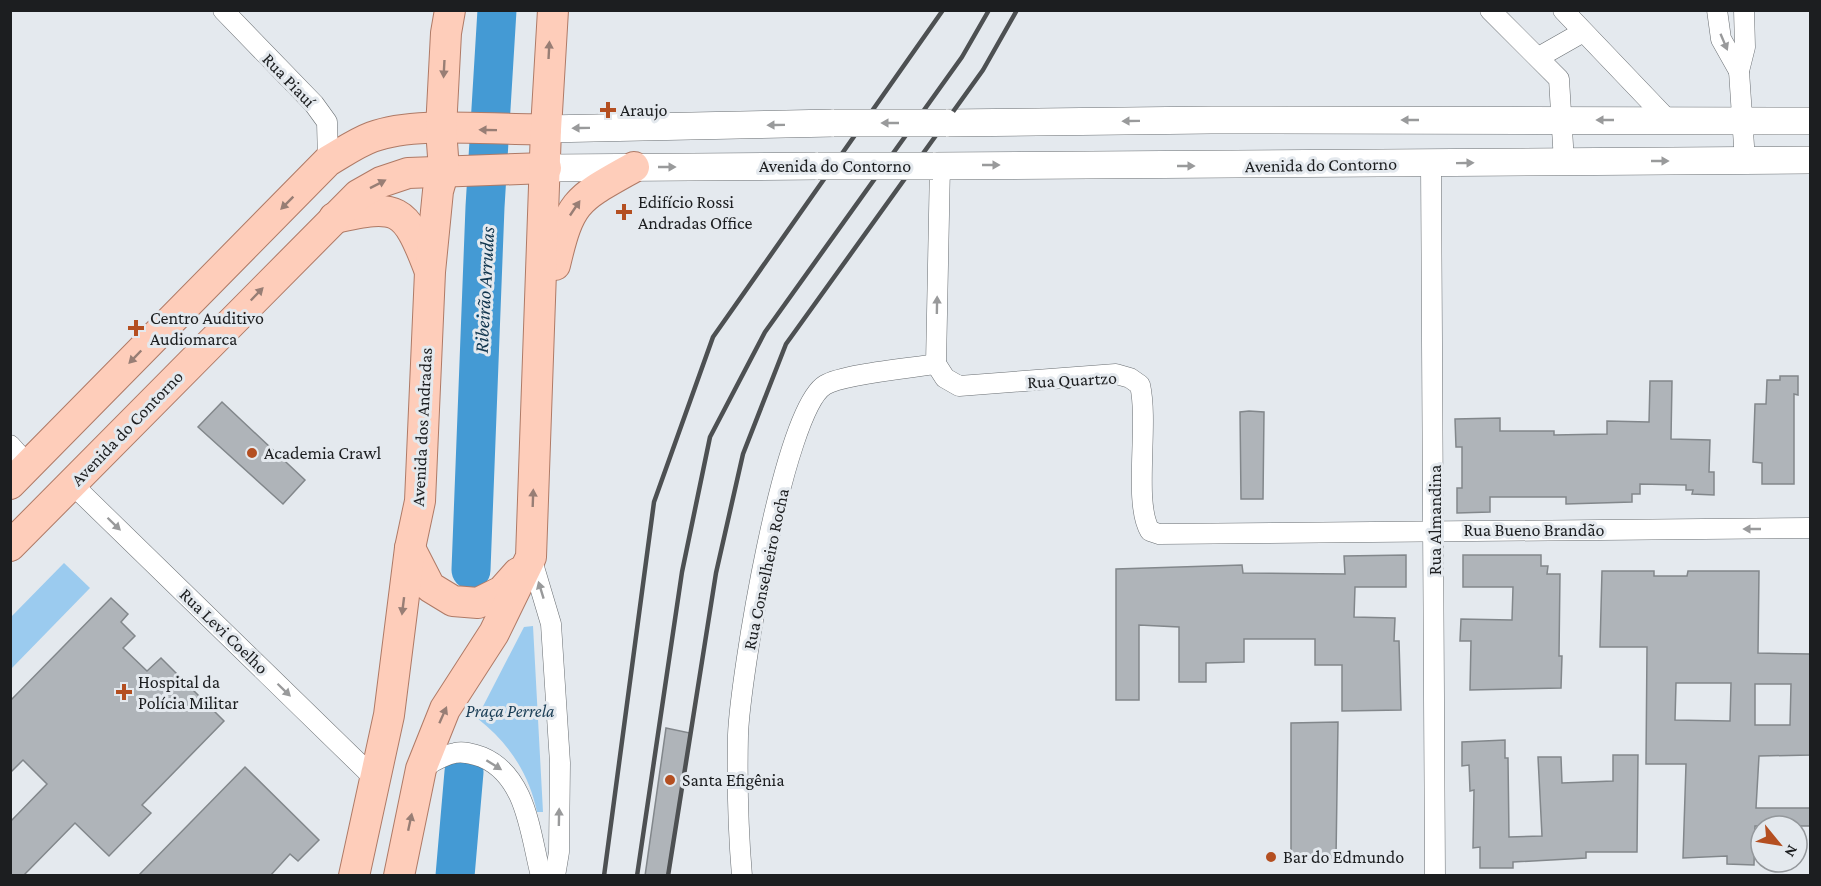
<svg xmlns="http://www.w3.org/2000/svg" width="1821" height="886" viewBox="0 0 1821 886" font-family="'Crimson Pro',serif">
  <rect width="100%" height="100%" fill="#e4e9ee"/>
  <g fill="#9bcbef">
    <polygon points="64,563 90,588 11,669 11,617"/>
    <path d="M533 626 543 812H537C529 773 508 742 477 718L524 627Z"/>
  </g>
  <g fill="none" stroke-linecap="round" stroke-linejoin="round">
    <g stroke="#449ad4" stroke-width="39">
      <polyline points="471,570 485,207 497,10"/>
      <polyline points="455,876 464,772"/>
    </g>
  </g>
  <g fill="#afb4b9" stroke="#82878b" stroke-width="1.5" fill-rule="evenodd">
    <polygon points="1780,376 1798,376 1798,395 1794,394 1794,484 1762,484 1762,463 1753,462 1755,404 1766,404 1767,380 1780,380"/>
    <polygon points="1650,381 1672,381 1671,439 1710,440 1709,472 1714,472 1714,495 1692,494 1693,490 1686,490 1686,485 1640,484 1640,494 1632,494 1632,502 1566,504 1566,497 1490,497 1490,512 1457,513 1457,488 1462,488 1462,447 1456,447 1455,419 1500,418 1500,431 1554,431 1554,435 1607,434 1607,421 1649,422"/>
    <polygon points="222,402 305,480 283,504 198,427"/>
    <polygon points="1249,411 1264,412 1263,499 1241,499 1240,412"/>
    <polygon points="1406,555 1406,587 1355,587 1354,617 1395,618 1394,641 1399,641 1401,710 1342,711 1342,665 1315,665 1315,639 1244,639 1244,662 1206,663 1206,682 1179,682 1179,627 1139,625 1139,700 1116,700 1116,569 1242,565 1243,573 1345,574 1344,556"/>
    <polygon points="1463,555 1541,555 1541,566 1548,566 1547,574 1560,574 1559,656 1562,656 1561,688 1470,690 1471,641 1460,641 1461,619 1512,620 1513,587 1463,587"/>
    <path d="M1602 571H1654V576H1687L1688 571H1759L1758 653 1810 654V755L1759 756 1756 808H1810V826H1755L1754 865 1727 864V856L1683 858 1686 764H1646L1647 647H1600ZM1676 683H1731L1730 721 1675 720ZM1755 684H1791L1790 725H1755Z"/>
    <polygon points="111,598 128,614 121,622 135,636 123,648 147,671 161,658 224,721 142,805 151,813 109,856 75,823 23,876 10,876 10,822 47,784 23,760 10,773 10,701"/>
    <polygon points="1338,722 1336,858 1291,859 1291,723"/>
    <polygon points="666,728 690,733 667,876 645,876"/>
    <polygon points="1505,740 1505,758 1508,758 1509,837 1542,836 1538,757 1561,757 1562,783 1613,781 1613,755 1638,755 1637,852 1586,852 1586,858 1513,862 1513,868 1480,868 1480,847 1473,848 1474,790 1470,791 1469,765 1462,766 1462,742"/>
    <polygon points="245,767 319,840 298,861 290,854 270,876 138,876"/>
  </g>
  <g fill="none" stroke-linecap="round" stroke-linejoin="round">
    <defs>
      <g id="street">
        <polyline points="223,10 314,104 327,122 328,161"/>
        <polyline points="1490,10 1559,79 1564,162"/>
        <polyline points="1563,10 1668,120"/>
        <polyline points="1717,10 1721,39 1739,71"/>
        <polyline points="1744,10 1745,47 1739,71 1745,161"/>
        <polyline points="1539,57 1583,32"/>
        <polyline points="1431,164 1435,876"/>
        <path d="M936 364 945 378 959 386 1116 374 1130 378 1140 385C1149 425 1133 503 1150 531L1159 534 1810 528"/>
        <polyline points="936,364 940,165"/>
        <polyline points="10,445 29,466"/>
        <polyline points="72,484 375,779"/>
        <polyline points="531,557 551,624 560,763 559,852 555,876"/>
        <path d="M421 769C431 763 443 755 455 753 464 751 473 754 482 757 527 776 530 834 541 876"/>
        <path d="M742 876C738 829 737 781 738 735 740 680 783 410 825 385 843 374 912 368 936 364"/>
      </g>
      <g id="secondary">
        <polyline points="946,123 1211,120 1810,121"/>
        <polyline points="546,129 834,123"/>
        <polyline points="933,166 1810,160"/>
        <polyline points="546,168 818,166"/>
      </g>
      <g id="primary">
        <path d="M334 218C398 204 405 206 429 269"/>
        <path d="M555 265C570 200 577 199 634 167"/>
        <path d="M10 484 328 161C342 153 356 143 372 137 418 120 496 131 546 129"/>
        <polyline points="10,546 358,195 381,182 408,173 546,168"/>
        <polyline points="410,548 430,587 453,601 478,603 502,591 518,573"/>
        <polyline points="354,876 389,715 410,548 420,501 430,272 438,191 444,170 441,129 446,33 450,10"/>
        <polyline points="399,876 421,769 445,709 494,633 531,557 546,129 553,10"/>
      </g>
    </defs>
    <use href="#street" stroke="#696e72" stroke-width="21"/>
    <use href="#secondary" stroke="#696e72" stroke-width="28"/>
    <use href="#primary" stroke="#af7a66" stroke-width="32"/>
    <use href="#street" stroke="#fff" stroke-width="20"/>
    <use href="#secondary" stroke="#fff" stroke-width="27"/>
    <use href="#primary" stroke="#fecdba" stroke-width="30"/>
    <g stroke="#4d5052" stroke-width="4.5">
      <polyline points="604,876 654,502 713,337 943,10"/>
      <polyline points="637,876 682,572 710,437 765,332 962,57 989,10"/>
      <polyline points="668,876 716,573 743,454 786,344 983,70 1017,10"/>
    </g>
    <defs>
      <g id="secondary-bridge">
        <polyline points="834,123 946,123"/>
        <polyline points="818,166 933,166"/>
      </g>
    </defs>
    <use href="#secondary-bridge" stroke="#696e72" stroke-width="28" stroke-linecap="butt"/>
    <use href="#secondary-bridge" stroke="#fff" stroke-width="27"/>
  </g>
  <defs><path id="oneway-solid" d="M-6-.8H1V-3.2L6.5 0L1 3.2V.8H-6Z" transform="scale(1.5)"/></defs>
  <g fill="#999a9b">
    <use href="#oneway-solid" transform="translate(1724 42) rotate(67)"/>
    <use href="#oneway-solid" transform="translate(1410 120) rotate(-180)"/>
    <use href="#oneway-solid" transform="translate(1605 120) rotate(-180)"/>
    <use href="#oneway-solid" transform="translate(1131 121) rotate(179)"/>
    <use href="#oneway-solid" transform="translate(890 123) rotate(180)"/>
    <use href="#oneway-solid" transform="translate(776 125) rotate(179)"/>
    <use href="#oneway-solid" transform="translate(581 128) rotate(179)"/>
    <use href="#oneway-solid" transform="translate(1660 161)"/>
    <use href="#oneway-solid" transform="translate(1465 163) rotate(-1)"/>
    <use href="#oneway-solid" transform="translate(991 165)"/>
    <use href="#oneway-solid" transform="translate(1186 166)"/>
    <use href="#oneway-solid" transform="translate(667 167)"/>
    <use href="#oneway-solid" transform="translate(937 305) rotate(-89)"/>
    <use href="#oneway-solid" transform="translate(114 524) rotate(44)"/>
    <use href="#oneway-solid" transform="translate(1752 529) rotate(180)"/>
    <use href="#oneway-solid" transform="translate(541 590) rotate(-107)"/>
    <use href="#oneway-solid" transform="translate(284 690) rotate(44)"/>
    <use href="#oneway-solid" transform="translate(494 765) rotate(32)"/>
    <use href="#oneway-solid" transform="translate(559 817) rotate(-89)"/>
  </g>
  <g fill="#987e75">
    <use href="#oneway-solid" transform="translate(549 50) rotate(-87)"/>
    <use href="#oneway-solid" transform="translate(444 69) rotate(93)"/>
    <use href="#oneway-solid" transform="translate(488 130) rotate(-179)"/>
    <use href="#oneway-solid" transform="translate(378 184) rotate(-27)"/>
    <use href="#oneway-solid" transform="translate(287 203) rotate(135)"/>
    <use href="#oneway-solid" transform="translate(575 208) rotate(-56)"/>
    <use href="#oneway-solid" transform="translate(257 294) rotate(-46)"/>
    <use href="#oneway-solid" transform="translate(135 357) rotate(134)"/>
    <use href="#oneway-solid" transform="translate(533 498) rotate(-88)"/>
    <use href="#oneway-solid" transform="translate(403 606) rotate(97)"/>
    <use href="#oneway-solid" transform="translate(443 715) rotate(-66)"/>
    <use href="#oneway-solid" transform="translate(410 822) rotate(-78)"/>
  </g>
  <g fill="#b44f21" stroke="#e4e9ee" stroke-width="2">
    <path d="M605 101h6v6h6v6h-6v6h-6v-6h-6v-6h6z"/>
    <path d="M621 203h6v6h6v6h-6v6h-6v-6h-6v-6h6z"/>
    <path d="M133 319h6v6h6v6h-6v6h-6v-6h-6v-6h6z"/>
    <circle cx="252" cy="453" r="6"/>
    <path d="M121 683h6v6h6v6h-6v6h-6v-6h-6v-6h6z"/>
    <circle cx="670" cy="780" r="6"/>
    <circle cx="1271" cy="857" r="6"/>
  </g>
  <g text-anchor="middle" stroke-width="6" stroke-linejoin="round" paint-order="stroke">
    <g font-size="18" fill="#1c1e20" stroke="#e4e9ee">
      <text transform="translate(289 80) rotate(46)" y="6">Rua Piauí</text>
      <text transform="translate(1321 165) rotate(-1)" y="6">Avenida do Contorno</text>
      <text x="835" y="172">Avenida do Contorno</text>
      <text transform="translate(1072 380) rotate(-3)" y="6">Rua Quartzo</text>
      <text transform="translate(422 427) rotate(-87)" y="6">Avenida dos Andradas</text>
      <text transform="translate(127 428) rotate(-46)" y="6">Avenida do Contorno</text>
      <text transform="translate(1435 520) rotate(-90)" y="6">Rua Almandina</text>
      <text x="1534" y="536">Rua Bueno Brandão</text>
      <text transform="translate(766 569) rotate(-78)" y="6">Rua Conselheiro Rocha</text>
      <text transform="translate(224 631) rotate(44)" y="6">Rua Levi Coelho</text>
    </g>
    <g font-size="18" fill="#1c1e20" stroke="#e4e9ee" text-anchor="start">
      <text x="620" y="116">Araujo</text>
      <text x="638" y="208">Edifício Rossi<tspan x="638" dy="21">Andradas Office</tspan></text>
      <text x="150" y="324">Centro Auditivo<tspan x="150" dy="21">Audiomarca</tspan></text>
      <text x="264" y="459">Academia Crawl</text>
      <text x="138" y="688">Hospital da<tspan x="138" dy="21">Polícia Militar</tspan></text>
      <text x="682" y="786">Santa Efigênia</text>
      <text x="1283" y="863">Bar do Edmundo</text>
    </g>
    <g font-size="18" font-style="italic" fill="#193d55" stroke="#e4e9ee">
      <text x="510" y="717">Praça Perrela</text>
    </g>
    <g font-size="20" font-style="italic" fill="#11364e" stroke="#e4e9ee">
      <text transform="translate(484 290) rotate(-87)" y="7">Ribeirão Arrudas</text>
    </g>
  </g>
  <rect width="1821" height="886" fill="none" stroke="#1c1e20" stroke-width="24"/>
  <g transform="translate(1779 844) rotate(120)"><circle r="28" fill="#e4e9ee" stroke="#94989c" stroke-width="1.5"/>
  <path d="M0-4.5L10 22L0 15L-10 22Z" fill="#b44f21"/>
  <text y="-9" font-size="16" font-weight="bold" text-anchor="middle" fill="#1c1e20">N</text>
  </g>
</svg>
